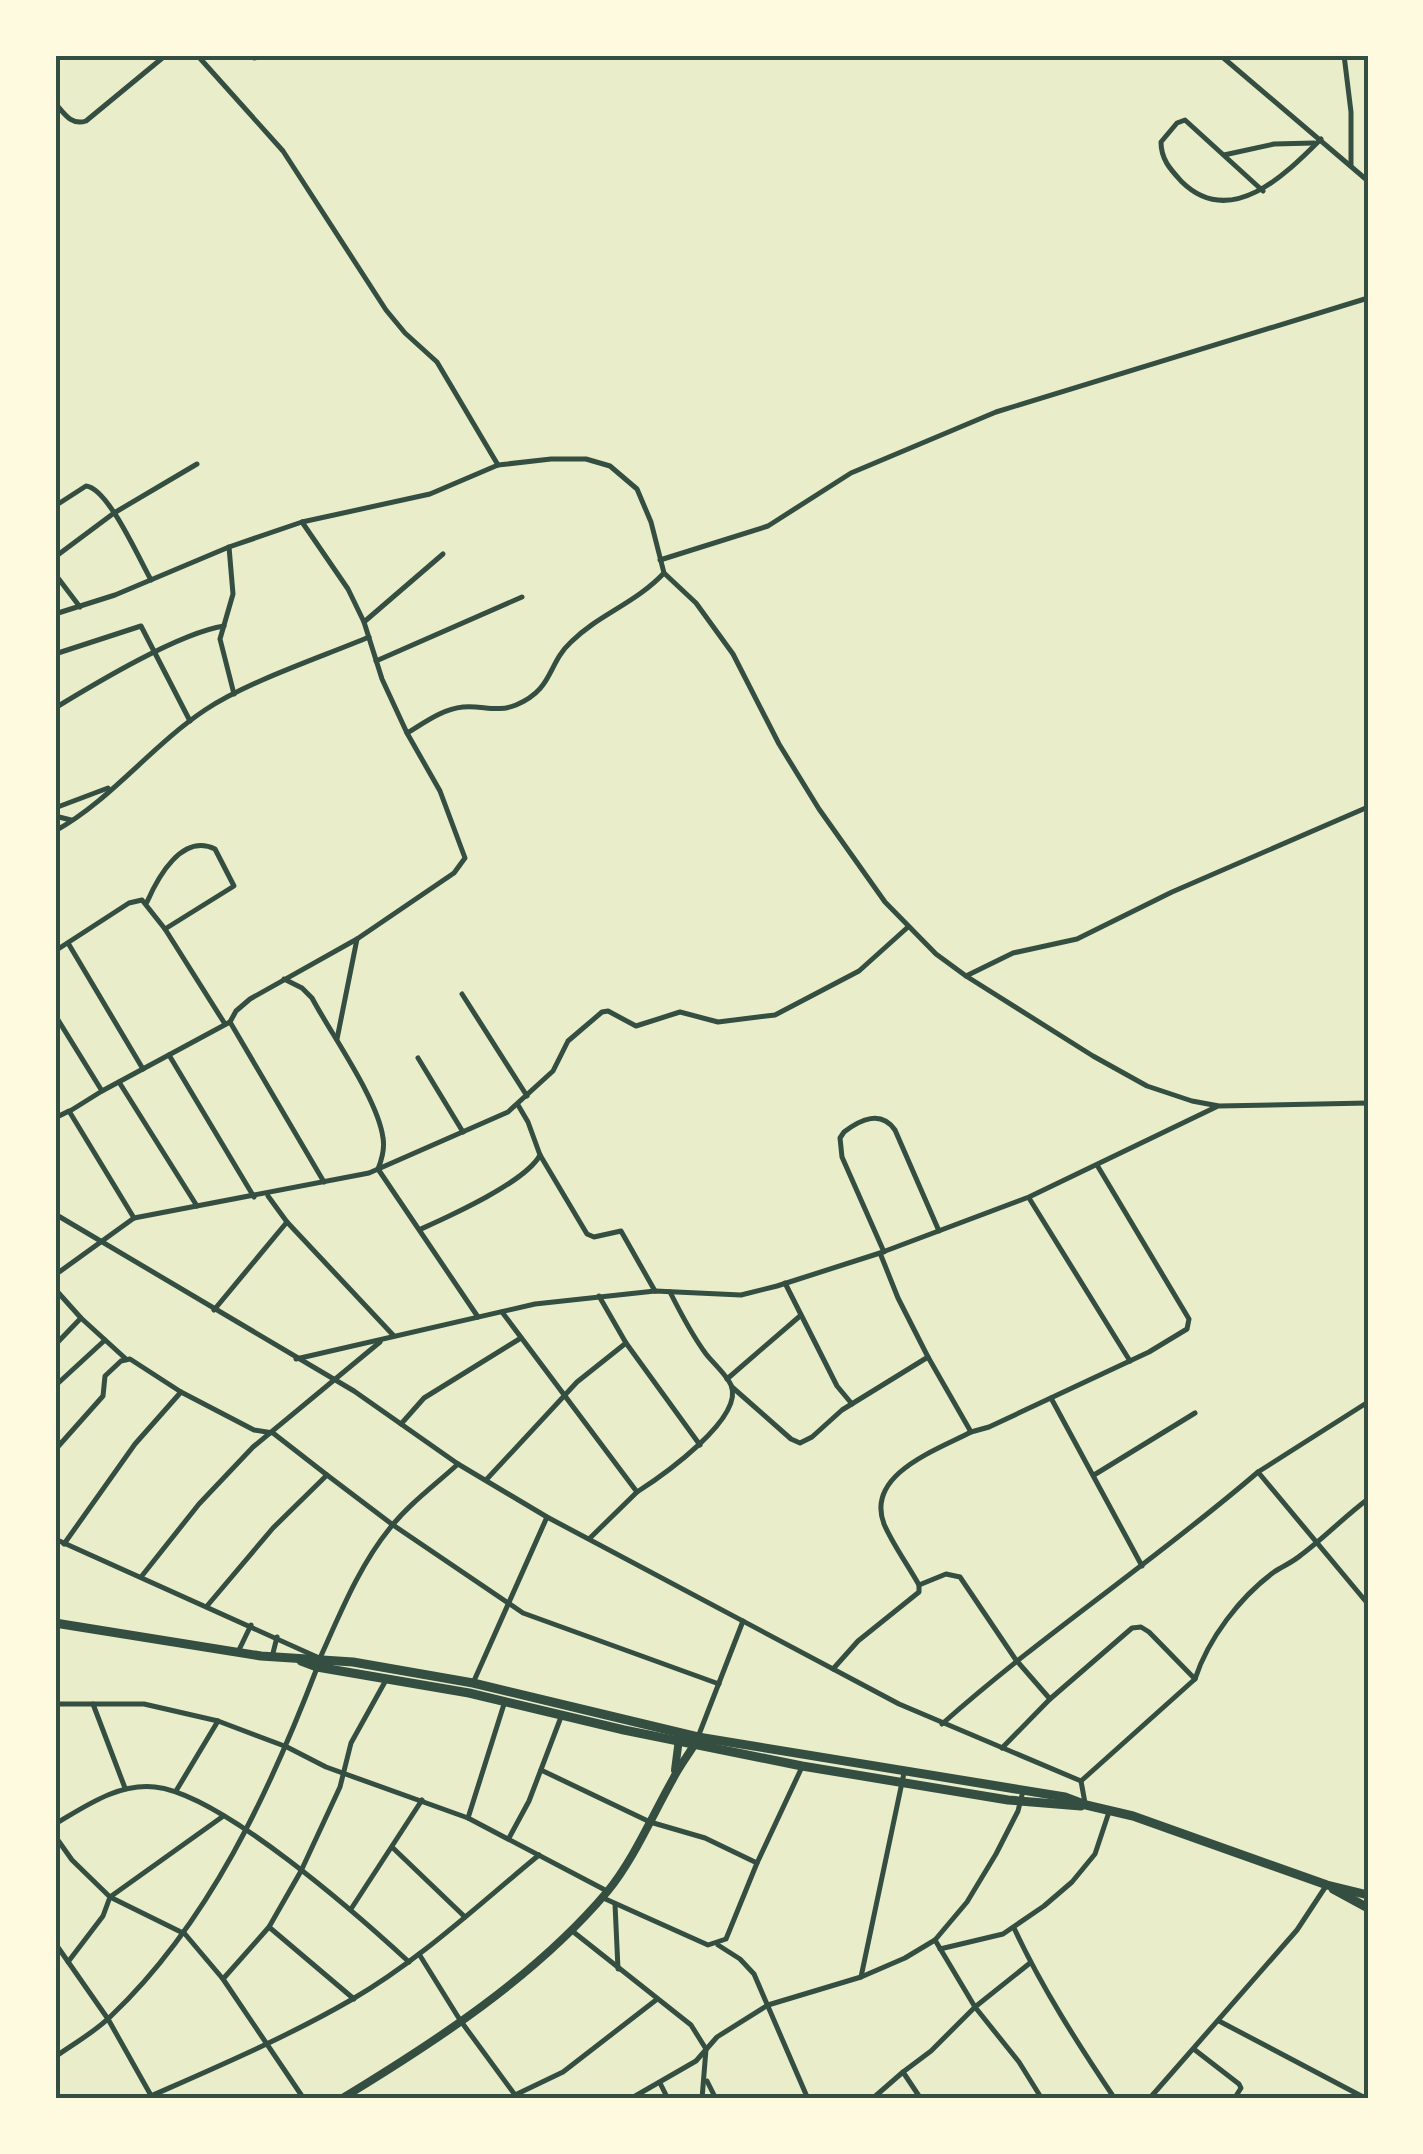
<svg xmlns="http://www.w3.org/2000/svg" width="1423" height="2154" viewBox="0 0 1423 2154" font-family="Karla,sans-serif">
  <rect width="100%" height="100%" fill="#e9edc9"/>
  <g fill="none" stroke-linecap="round" stroke-linejoin="round">
    <g stroke="#344e41" stroke-width="5">
      <polyline points="197,55 283,151 386,310 405,333 437,362 498,465"/>
      <polyline points="246,55 254,58 268,55"/>
      <polyline points="1220,55 1368,181"/>
      <polyline points="1344,55 1351,112 1351,165"/>
      <path d="M55 103C64 113 71 126 86 121L166 55"/>
      <polyline points="1224,155 1274,144 1314,143"/>
      <path d="M1263 191 1185 120 1177 123 1161 142C1161 160 1171 170 1182 182 1231 230 1287 173 1321 139"/>
      <path d="M55 506 86 486C108 488 139 559 151 580"/>
      <polyline points="229,547 233,594 220,639 234,694"/>
      <polyline points="55,557 114,513 197,464"/>
      <polyline points="660,560 768,526 851,473 996,412 1368,298"/>
      <polyline points="55,574 80,607"/>
      <polyline points="55,614 115,595 229,547 302,522 430,494 498,465 551,459 586,459 610,466 637,489 651,522 664,573 696,603 733,654 779,744 819,809 885,902 936,954 966,976 1093,1056 1147,1086 1192,1101 1219,1106 1368,1103"/>
      <polyline points="364,622 443,554"/>
      <polyline points="55,654 141,626 190,721"/>
      <polyline points="376,661 522,597"/>
      <path d="M55 708C96 683 179 633 224 626"/>
      <path d="M407 733C424 723 442 709 463 707 482 705 497 713 516 705 554 689 547 664 571 642 598 615 636 603 664 573"/>
      <polyline points="55,808 108,788"/>
      <polyline points="55,816 71,820"/>
      <path d="M55 831C111 800 151 746 205 710 249 681 319 658 369 637"/>
      <path d="M147 902C158 877 182 833 215 849L234 886 165 929"/>
      <polyline points="68,943 143,1069"/>
      <polyline points="55,951 129,903 142,900 165,929 225,1024"/>
      <polyline points="966,976 1013,953 1077,939 1172,892 1368,807"/>
      <path d="M284 979 302 988 312 998C331 1034 378 1099 383 1138 385 1149 382 1159 378 1169L478 1317"/>
      <polyline points="462,994 527,1096"/>
      <polyline points="55,1015 102,1091 70,1111"/>
      <polyline points="230,1022 236,1011 250,999 357,939 454,873 465,858 440,791 407,733 382,679 364,622 348,589 302,522"/>
      <polyline points="337,1039 357,939"/>
      <polyline points="169,1055 254,1197"/>
      <polyline points="418,1058 463,1132"/>
      <polyline points="119,1082 197,1206"/>
      <polyline points="102,1091 230,1022 324,1182"/>
      <polyline points="518,1105 528,1122 540,1155 587,1234 594,1237 621,1231 655,1291"/>
      <polyline points="55,1118 69,1111 134,1218"/>
      <polyline points="1029,1198 1130,1361"/>
      <polyline points="55,1214 354,1391 458,1464 547,1517 899,1704 1081,1781 1085,1803"/>
      <polyline points="287,1222 394,1336"/>
      <path d="M421 1229C450 1216 526 1182 540 1155"/>
      <path d="M884 1252 842 1157 840 1138 844 1132C861 1119 881 1110 895 1130L939 1231"/>
      <polyline points="55,1275 134,1218 369,1173 508,1112 553,1071 568,1041 602,1012 608,1011 636,1026 680,1012 718,1022 775,1015 859,971 908,927"/>
      <polyline points="785,1283 837,1386 852,1404"/>
      <polyline points="55,1289 81,1318 55,1345"/>
      <polyline points="599,1296 626,1343 700,1445"/>
      <polyline points="214,1310 287,1222 268,1196"/>
      <polyline points="502,1312 637,1492 590,1538"/>
      <polyline points="81,1318 126,1359"/>
      <polyline points="928,1357 971,1432 989,1427 1149,1352 1187,1329 1189,1319 1097,1165"/>
      <polyline points="296,1359 535,1304 655,1291 741,1295 777,1286 880,1253 1029,1197 1216,1107"/>
      <polyline points="727,1379 800,1316"/>
      <polyline points="55,1386 105,1340"/>
      <polyline points="732,1387 791,1439 800,1443 812,1437 842,1410 928,1357 898,1298 880,1253"/>
      <polyline points="1051,1398 1142,1566"/>
      <polyline points="1368,1402 1258,1472 1368,1604"/>
      <polyline points="401,1424 424,1398 521,1338"/>
      <polyline points="55,1450 103,1396 105,1376 121,1361 130,1359 181,1392 254,1430 273,1433 327,1475 273,1528 207,1606"/>
      <polyline points="327,1475 393,1525 523,1613 719,1684"/>
      <polyline points="1094,1475 1195,1413"/>
      <polyline points="486,1480 577,1382 626,1343"/>
      <path d="M637 1492C662 1476 745 1418 731 1385 726 1374 714 1364 706 1354 692 1335 681 1314 670 1292"/>
      <polyline points="55,1539 317,1657"/>
      <polyline points="64,1544 135,1444 181,1392"/>
      <polyline points="141,1577 199,1504 253,1447 380,1342"/>
      <polyline points="919,1585 946,1574 960,1577 1016,1660 1050,1699 1002,1748"/>
      <polyline points="238,1652 251,1625"/>
      <polyline points="272,1657 277,1637"/>
      <path d="M320 1658C340 1614 359 1566 390 1528 409 1504 435 1485 458 1464"/>
      <path d="M833 1669 858 1641 919 1592V1585C908 1565 893 1545 884 1524 865 1474 937 1450 971 1432"/>
      <path d="M1195 1679C1208 1639 1240 1597 1274 1572 1283 1566 1293 1562 1301 1555 1324 1538 1344 1517 1368 1499"/>
      <polyline points="473,1683 547,1517"/>
      <polyline points="1050,1699 1132,1628 1141,1627 1149,1632 1195,1679 1081,1781"/>
      <polyline points="55,1704 144,1704 218,1721 287,1747 326,1767 468,1818 607,1891"/>
      <polyline points="93,1704 125,1788"/>
      <path d="M942 1724C1043 1634 1156 1560 1258 1472"/>
      <polyline points="698,1737 743,1621"/>
      <polyline points="541,1770 650,1822 705,1838 757,1863 802,1767"/>
      <polyline points="176,1791 218,1721"/>
      <polyline points="468,1818 505,1701"/>
      <path d="M55 1824C86 1806 118 1783 155 1787 221 1794 358 1915 409 1962"/>
      <polyline points="55,1836 72,1860 110,1897 185,1934 223,1979 304,2099"/>
      <polyline points="509,1838 529,1801 561,1717"/>
      <polyline points="393,1848 465,1917"/>
      <polyline points="601,1897 708,1945 726,1939 757,1863"/>
      <polyline points="615,1904 618,1969"/>
      <polyline points="351,1909 422,1800"/>
      <polyline points="269,1927 354,1999"/>
      <path d="M1014 1928C1042 1988 1078 2044 1115 2099"/>
      <polyline points="571,1930 691,2025 706,2049 702,2099"/>
      <polyline points="55,1943 108,2019 153,2099"/>
      <polyline points="718,1945 740,1959 754,1974 808,2099"/>
      <polyline points="940,1949 1003,1934 1044,1906 1072,1882 1095,1854 1109,1812"/>
      <polyline points="419,1954 460,2020 518,2099"/>
      <polyline points="68,1962 103,1916 110,1897 222,1817"/>
      <polyline points="1030,1963 975,2007 1019,2062 1042,2099"/>
      <polyline points="861,1977 904,1773"/>
      <polyline points="223,1979 269,1927 301,1871 340,1787 351,1743 386,1680"/>
      <polyline points="1219,2021 1367,2099"/>
      <polyline points="1195,2050 1239,2084 1241,2088 1234,2099"/>
      <path d="M55 2057C73 2044 95 2032 111 2016 209 1923 269 1793 317 1668"/>
      <polyline points="707,2081 716,2099"/>
      <polyline points="660,2083 668,2099"/>
      <polyline points="515,2095 563,2072 656,2000"/>
      <path d="M151 2096C219 2066 287 2037 351 2000 420 1960 478 1905 539 1855"/>
      <polyline points="630,2099 696,2061 717,2037 768,2005 861,1977 905,1958 935,1940 967,1902 996,1854 1018,1811 1023,1791"/>
      <polyline points="872,2099 903,2072"/>
      <polyline points="921,2099 903,2072 931,2051 975,2007 935,1940"/>
      <polyline points="1149,2099 1297,1930 1326,1886"/>
    </g>
    <g stroke="#344e41" stroke-width="8">
      <polyline points="675,1770 679,1739"/>
      <path d="M341 2099C435 2042 535 1977 607 1892 634 1859 652 1816 673 1779 680 1765 690 1753 697 1740"/>
    </g>
    <g stroke="#344e41" stroke-width="9">
      <polyline points="55,1623 261,1656 353,1662 473,1683 698,1737 1065,1797 1086,1805 1133,1816 1327,1885 1368,1895"/>
      <polyline points="301,1661 317,1667 469,1693 624,1730 802,1766 1008,1800 1081,1806"/>
      <polyline points="1333,1889 1368,1908"/>
    </g>
  </g>
  <rect width="1423" height="2154" fill="none" stroke="#fefae0" stroke-width="115"/>
  <rect x="58" y="58" width="1308" height="2038" fill="none" stroke="#344e41" stroke-width="4"/>
</svg>
